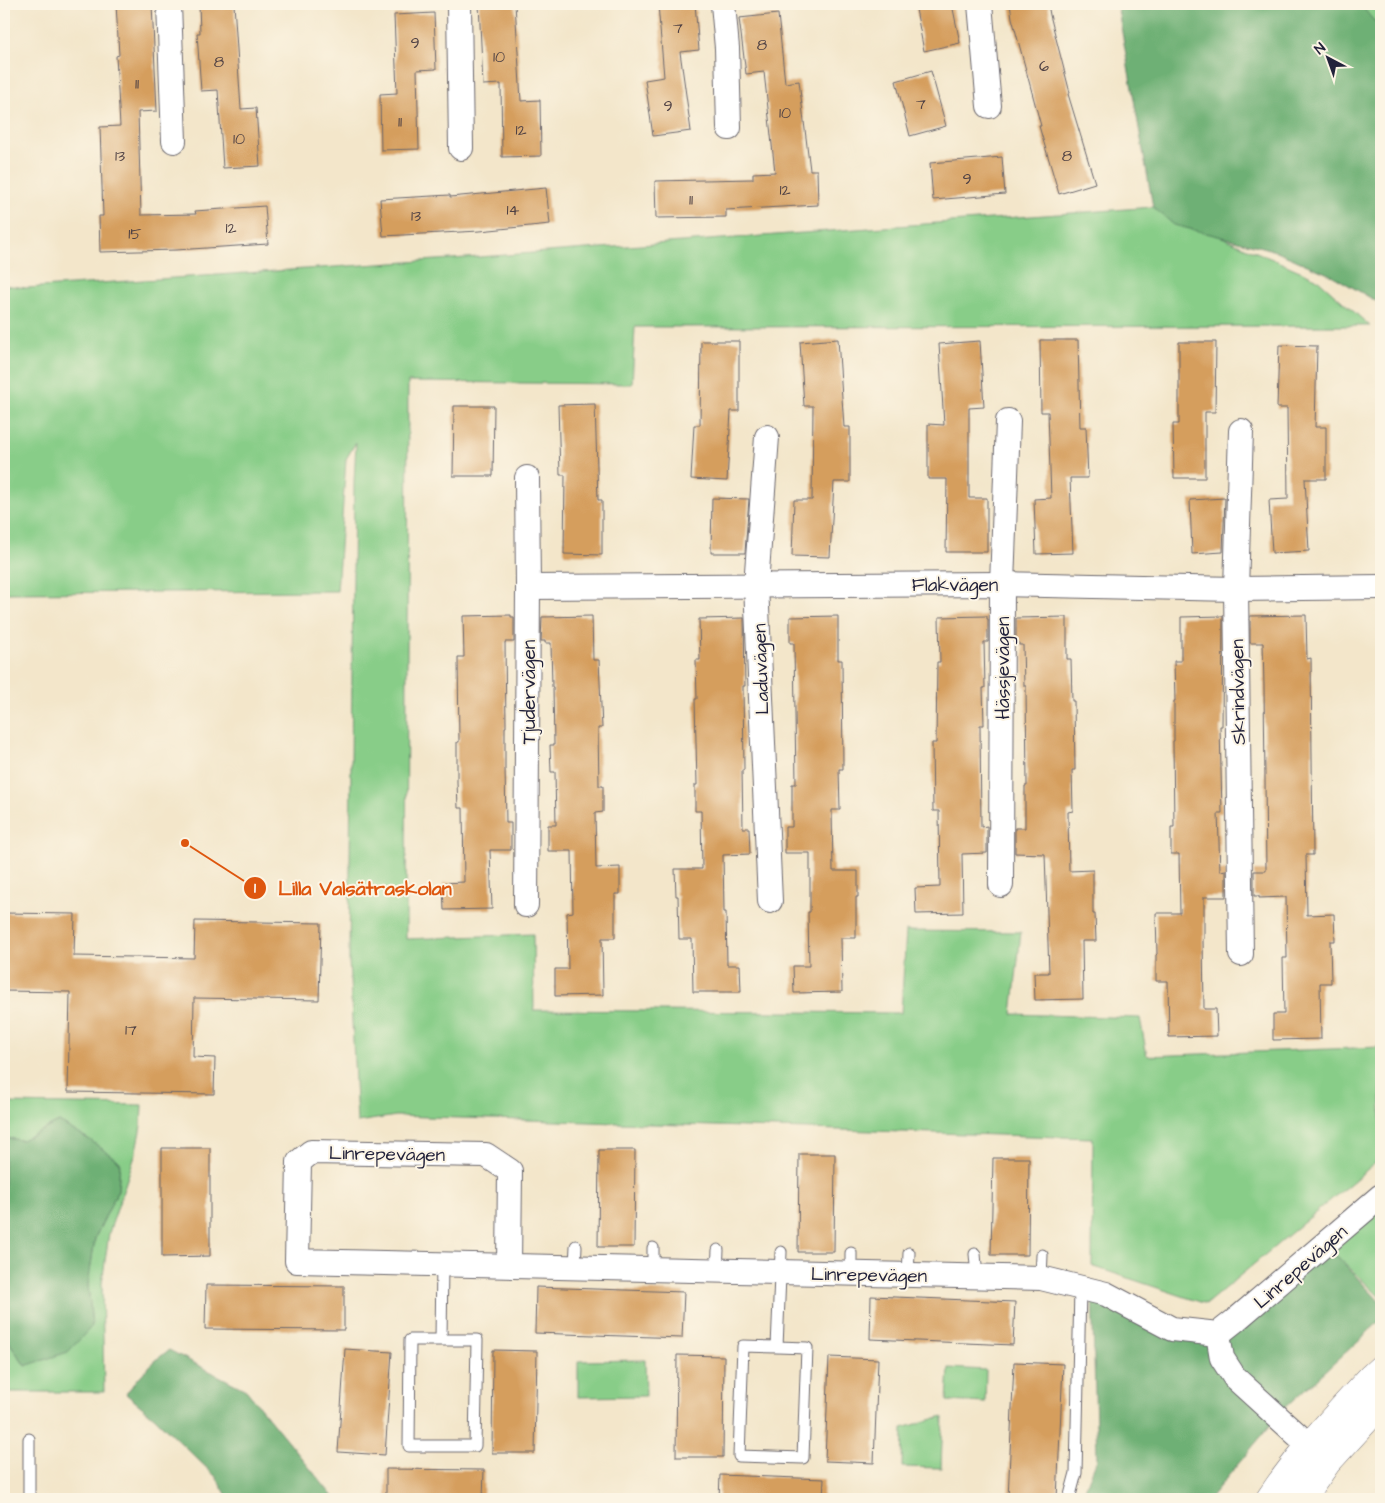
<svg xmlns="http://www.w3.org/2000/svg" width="1385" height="1503" viewBox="0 0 1385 1503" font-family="'Architects Daughter',sans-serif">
  <rect width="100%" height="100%" fill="#fcf5e5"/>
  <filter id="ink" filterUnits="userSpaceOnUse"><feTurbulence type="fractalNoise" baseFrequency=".02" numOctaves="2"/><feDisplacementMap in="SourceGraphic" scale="10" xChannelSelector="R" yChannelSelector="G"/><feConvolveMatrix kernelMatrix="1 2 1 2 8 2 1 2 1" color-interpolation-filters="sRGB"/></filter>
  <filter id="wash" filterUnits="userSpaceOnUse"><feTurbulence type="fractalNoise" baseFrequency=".0096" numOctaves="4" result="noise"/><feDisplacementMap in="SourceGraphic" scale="20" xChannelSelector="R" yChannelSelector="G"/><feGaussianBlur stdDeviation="1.12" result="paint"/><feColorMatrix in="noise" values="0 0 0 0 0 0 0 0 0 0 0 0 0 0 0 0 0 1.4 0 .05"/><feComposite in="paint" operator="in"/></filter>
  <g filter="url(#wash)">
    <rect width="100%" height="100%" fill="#f3e6ca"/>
    <g fill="#88cd88" stroke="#557862">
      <polygon points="1348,4 1381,4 1381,33"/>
      <polygon points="1153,207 1316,278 1370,326 635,327 632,384 408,382 406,939 533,934 534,1010 901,1013 906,931 1021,932 1012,1014 1140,1018 1147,1056 1381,1047 1381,1158 1206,1304 1092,1266 1093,1138 396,1116 357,1122 349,959 354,482 356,442 346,459 337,591 4,593 4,285 27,288 466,258"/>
      <polygon points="4,1103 142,1105 141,1126 135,1155 109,1233 102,1283 104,1392 4,1392 4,1334 25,1366 92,1326 88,1285 95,1238 118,1190 120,1162 90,1140 59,1122 22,1140 4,1138"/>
      <polygon points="1381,1196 1381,1298 1338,1257 1318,1250"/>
      <polygon points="645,1360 646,1396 578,1397 578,1361"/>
      <polygon points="949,1368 986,1370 985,1403 947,1401"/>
      <polygon points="943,1416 941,1468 902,1467 903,1428"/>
    </g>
    <g fill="#6eb074" stroke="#486958">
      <polygon points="1117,4 1360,4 1373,20 1381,25 1381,304 1333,276 1270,249 1174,225 1153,207"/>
      <polygon points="59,1122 90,1140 120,1162 118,1190 95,1238 88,1285 92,1326 68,1352 25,1366 4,1334 4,1138 22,1140"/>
      <polygon points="1318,1250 1338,1257 1381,1303 1381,1320 1284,1409 1209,1499 1081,1499 1097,1459 1092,1292 1218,1334"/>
      <path d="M169 1350 246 1390 335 1499H229L216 1477 154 1417 126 1394C138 1377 152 1362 169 1350Z"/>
    </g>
    <g id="blocks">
      <g fill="#d59e5d">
        <polygon points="116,4 152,4 157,111 138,112 141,215 196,214 195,211 265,206 268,244 176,250 100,252 99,216 103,216 100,127 120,126 116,56 119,55"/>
        <polygon points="199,4 234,4 241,109 256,108 260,166 223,168 218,90 201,91 197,33 200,33"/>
        <polygon points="479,4 515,4 521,101 540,100 541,156 502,157 501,84 483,85"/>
        <polygon points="658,4 695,4 699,50 680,52 691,131 653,136 645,80 664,77"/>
        <polygon points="915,4 952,4 960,43 924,51"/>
        <polygon points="1010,4 1048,4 1050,15 1070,93 1068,94 1095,183 1059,194 1039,126 1041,126 1012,18"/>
        <polygon points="434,13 436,69 417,70 419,149 381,150 380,94 397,93 394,15"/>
        <polygon points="778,14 785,83 799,81 810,170 817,170 818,205 726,210 726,217 656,218 655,181 753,179 753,173 775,172 764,72 746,74 739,18"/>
        <polygon points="931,71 946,126 910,136 896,81"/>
        <polygon points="1002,157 1005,194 933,200 930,163"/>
        <polygon points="546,188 550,224 480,231 383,236 380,199 450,195 450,197"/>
        <polygon points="838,339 844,427 850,427 850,482 834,482 830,557 792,556 794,500 812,500 813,406 804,406 800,342"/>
        <polygon points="1040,340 1078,340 1080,427 1086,427 1088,478 1070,478 1073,553 1036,554 1034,499 1051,498 1048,412 1041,412"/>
        <polygon points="701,341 739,341 739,411 731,411 727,481 691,479 694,425 700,425"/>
        <polygon points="980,341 984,407 969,408 969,498 987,498 987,552 946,552 947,479 928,479 928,424 944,425 939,344"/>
        <polygon points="1179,342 1216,342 1215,412 1205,412 1205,478 1174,478 1173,424 1179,424"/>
        <polygon points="1279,345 1317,346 1315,427 1326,427 1326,479 1305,479 1309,551 1272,553 1269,500 1288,499 1287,408 1277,408"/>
        <polygon points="595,404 598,500 602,500 602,555 564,554 565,475 560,475 558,405"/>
        <polygon points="454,406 494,406 493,476 453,476"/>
        <polygon points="712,498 749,499 745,553 711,553"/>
        <polygon points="1225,498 1223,552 1192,554 1190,500"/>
        <polygon points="511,615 511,617 514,617 514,642 505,642 506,727 505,727 505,768 506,823 511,823 511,850 490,850 492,909 444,910 443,883 464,882 463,808 458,808 457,782 457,742 459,742 458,657 464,657 463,616"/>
        <polygon points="1306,615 1307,659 1311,658 1313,855 1306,855 1307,915 1334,914 1335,941 1330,941 1331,983 1320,983 1321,1039 1273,1040 1273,1014 1284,1014 1283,958 1287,958 1286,897 1259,898 1259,896 1254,896 1254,871 1266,871 1264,686 1263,643 1250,643 1250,616"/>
        <polygon points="592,616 593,660 599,660 602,728 598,728 599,786 603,786 603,812 595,813 596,868 620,867 620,894 615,894 615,938 602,938 603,995 555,996 555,969 568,969 567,913 573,912 572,851 548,851 548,825 556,825 555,772 551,772 550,745 554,745 553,687 552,687 551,643 545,643 545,641 541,641 542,617"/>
        <polygon points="838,616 838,660 842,660 843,769 839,769 840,810 832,810 833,871 858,871 858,897 856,897 856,938 841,938 842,992 794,993 793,966 809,966 808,912 810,912 810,853 785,853 785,827 792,827 792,784 796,784 794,643 790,643 790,617"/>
        <polygon points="987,616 987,619 988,619 988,642 984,642 985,688 983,688 984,725 980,725 981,827 987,826 987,853 962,854 963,913 916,914 915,888 940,887 939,811 933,811 932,743 936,743 937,662 940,662 939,617"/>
        <polygon points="1223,616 1222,726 1220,726 1222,813 1218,813 1220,871 1226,870 1226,897 1204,897 1204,939 1203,939 1204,1009 1216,1009 1217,1036 1169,1037 1168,981 1156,981 1156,955 1157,954 1156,913 1180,913 1179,854 1171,854 1171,827 1174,827 1173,741 1174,741 1174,701 1175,701 1174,661 1181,661 1181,617"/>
        <polygon points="1067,617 1067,659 1071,659 1072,701 1074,701 1075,770 1072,770 1073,811 1068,812 1069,871 1093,870 1093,914 1095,914 1096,941 1082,941 1083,999 1035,1000 1034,973 1049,973 1045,854 1015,853 1015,828 1025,828 1025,786 1027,786 1026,686 1024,686 1023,645 1019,645 1019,642 1016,642 1016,618"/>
        <polygon points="744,618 745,686 743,686 744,770 742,770 743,828 749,828 750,854 723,855 724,912 726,912 727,965 740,965 741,992 693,992 692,939 679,939 678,896 676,896 675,869 702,869 701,811 695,811 695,785 697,785 695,699 697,699 696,660 700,660 699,619"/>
        <polygon points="4,913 75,914 74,956 194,958 195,921 321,923 319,1000 194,998 193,1057 215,1058 214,1094 68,1092 70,992 4,991"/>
        <polygon points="162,1148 210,1148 210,1256 162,1257"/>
        <polygon points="599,1150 635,1150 634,1247 598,1247"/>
        <polygon points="799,1154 835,1154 834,1252 798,1252"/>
        <polygon points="993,1158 1029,1158 1028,1255 991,1255"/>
        <polygon points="206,1285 344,1286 344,1330 205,1329"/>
        <polygon points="536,1287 684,1292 682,1338 535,1333"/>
        <polygon points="871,1296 1015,1302 1013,1345 870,1339"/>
        <polygon points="345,1349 392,1352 385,1455 338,1452"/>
        <polygon points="493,1350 537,1351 535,1453 492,1453"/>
        <polygon points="677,1355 724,1356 723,1457 676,1457"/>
        <polygon points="829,1357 878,1359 874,1463 825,1461"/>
        <polygon points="1014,1362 1063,1364 1057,1499 1008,1499"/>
        <polygon points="386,1469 484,1470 483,1499 386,1499"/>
        <polygon points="720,1475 824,1479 823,1499 719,1499"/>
      </g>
    </g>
  </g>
  <g filter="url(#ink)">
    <use href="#blocks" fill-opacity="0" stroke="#6b676d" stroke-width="1"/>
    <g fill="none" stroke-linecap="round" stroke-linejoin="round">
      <defs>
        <g id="service">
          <polyline points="975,1254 977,1276"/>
          <polyline points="575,1267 576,1246"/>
          <polyline points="653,1269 653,1248"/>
          <polyline points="717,1271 718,1250"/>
          <polyline points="851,1274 851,1253"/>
          <polyline points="908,1276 909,1253"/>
          <polyline points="1041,1278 1042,1255"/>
          <polyline points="441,1340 477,1340 475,1446 409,1446 410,1340 441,1340 442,1264"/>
          <polyline points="777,1347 807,1348 803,1458 739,1456 743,1346 777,1347 781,1252"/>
          <polyline points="29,1499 29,1439"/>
          <polyline points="1069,1499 1076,1473 1080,1288"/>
        </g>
        <g id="minor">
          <polyline points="169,4 174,141"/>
          <polyline points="459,4 461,148"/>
          <polyline points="723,4 727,48 729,128"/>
          <polyline points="980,4 989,106"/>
          <polyline points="1241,431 1236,589 1241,954"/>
          <polyline points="767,437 756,585 770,901"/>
          <polyline points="528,587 1002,584 1236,589 1381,587"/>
          <polyline points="1001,885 1002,584 1008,421"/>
          <polyline points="526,905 528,587 527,478"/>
          <polyline points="509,1266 510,1171 486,1155 311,1152 299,1162 297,1261 1041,1278 1106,1294 1172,1329 1218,1334 1237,1319 1381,1196"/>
          <polyline points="1218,1334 1222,1358 1235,1378 1324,1459"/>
        </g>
        <g id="tertiary">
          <path d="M1270 1499C1299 1455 1335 1417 1371 1378L1381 1369"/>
          <polyline points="1301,1499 1327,1462 1381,1403"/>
        </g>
      </defs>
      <use href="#service" stroke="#6b676d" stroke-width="13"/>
      <use href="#minor" stroke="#6b676d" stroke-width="26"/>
      <use href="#tertiary" stroke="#6b676d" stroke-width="29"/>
      <use href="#service" stroke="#fff" stroke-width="11"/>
      <use href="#minor" stroke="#fff" stroke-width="24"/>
      <use href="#tertiary" stroke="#fff" stroke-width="28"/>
    </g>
  </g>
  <g text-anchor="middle" stroke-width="4" stroke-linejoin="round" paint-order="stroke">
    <g font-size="16" fill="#4f4144">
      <text x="678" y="33">7</text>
      <text x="415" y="48">9</text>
      <text x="762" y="50">8</text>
      <text x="499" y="62">10</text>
      <text x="219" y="67">8</text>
      <text x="1044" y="71">6</text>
      <text x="137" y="89">11</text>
      <text x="921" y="109">7</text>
      <text x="668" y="111">9</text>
      <text x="785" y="118">10</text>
      <text x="400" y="127">11</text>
      <text x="521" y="135">12</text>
      <text x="239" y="144">10</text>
      <text x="120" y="161">13</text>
      <text x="1067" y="161">8</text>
      <text x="967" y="184">9</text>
      <text x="785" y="195">12</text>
      <text x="691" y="205">11</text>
      <text x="513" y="215">14</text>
      <text x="416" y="221">13</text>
      <text x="231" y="233">12</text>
      <text x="135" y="239">15</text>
      <text x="131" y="1035">17</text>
    </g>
    <g font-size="19" fill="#22223b" stroke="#fcf5e5">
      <text x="955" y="591">Flakvägen</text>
      <text transform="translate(1002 668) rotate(-90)" y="7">Hässjevägen</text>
      <text transform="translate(760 669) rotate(-92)" y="7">Laduvägen</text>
      <text transform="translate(528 692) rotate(-90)" y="7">Tjudervägen</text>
      <text transform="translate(1237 692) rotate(-91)" y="7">Skrindvägen</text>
      <text transform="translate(387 1153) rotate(1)" y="7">Linrepevägen</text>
      <text transform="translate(1300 1266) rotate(-41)" y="7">Linrepevägen</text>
      <text transform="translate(869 1274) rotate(1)" y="7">Linrepevägen</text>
    </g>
  </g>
  <path fill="none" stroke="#de560e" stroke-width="2" d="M185 843L255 888"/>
  <g fill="#de560e" stroke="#fcf5e5" stroke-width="2">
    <circle cx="185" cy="843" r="5"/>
    <circle cx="255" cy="888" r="12"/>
  </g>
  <g font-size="15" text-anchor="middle" font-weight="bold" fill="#fff">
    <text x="255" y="893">1</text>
  </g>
  <g font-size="20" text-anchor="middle" font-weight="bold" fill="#de560e" stroke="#fcf5e5" stroke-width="4" stroke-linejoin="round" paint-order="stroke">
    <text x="365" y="895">Lilla Valsätraskolan</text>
  </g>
  <rect width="1385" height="1503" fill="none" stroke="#fcf5e5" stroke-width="20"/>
  <g transform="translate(1328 58) rotate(319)" stroke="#fcf5e5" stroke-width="4" paint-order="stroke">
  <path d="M0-4L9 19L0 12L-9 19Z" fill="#22223b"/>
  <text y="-8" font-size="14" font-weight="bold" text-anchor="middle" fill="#22223b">N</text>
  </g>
</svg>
